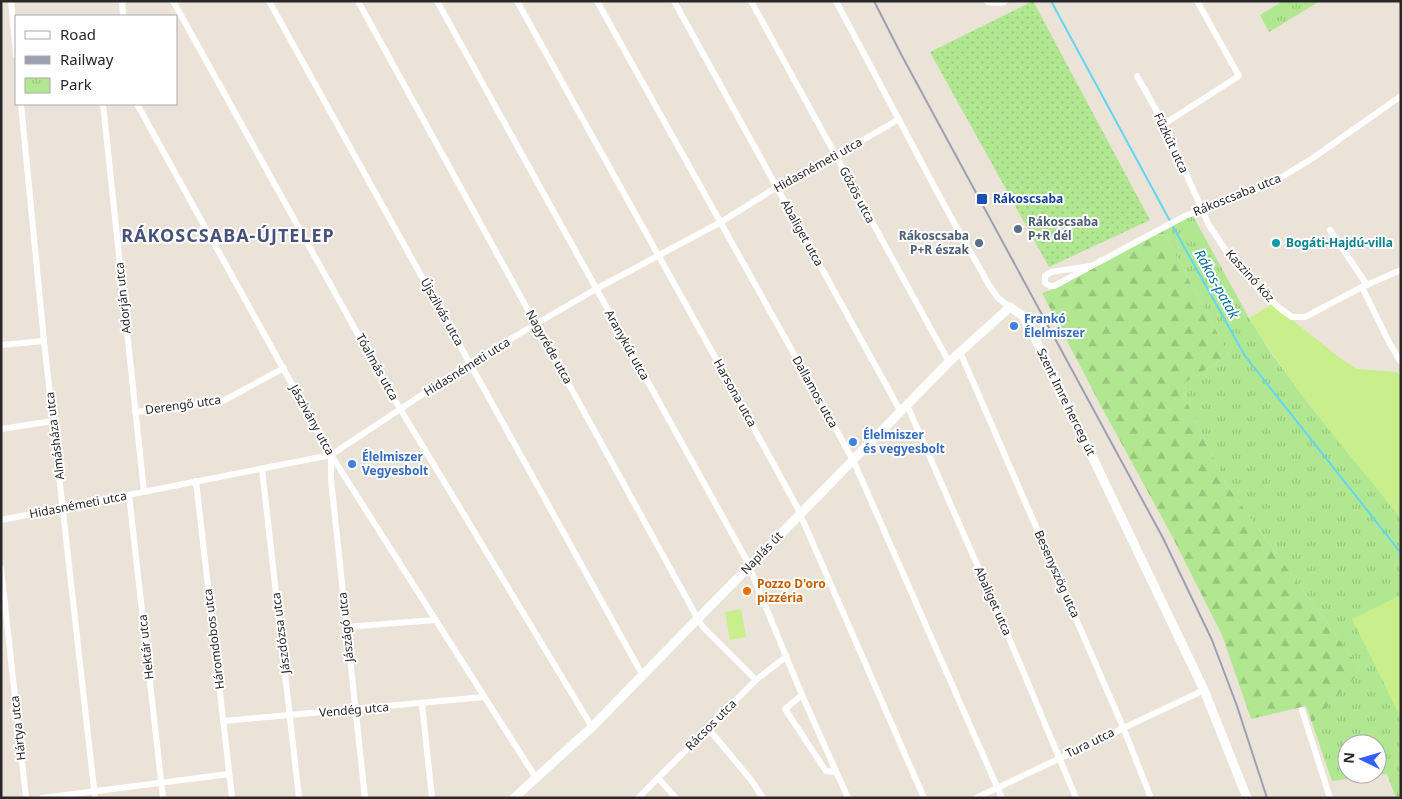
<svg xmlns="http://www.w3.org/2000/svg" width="1402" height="799" viewBox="0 0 1402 799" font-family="'Noto Sans',sans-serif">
  <defs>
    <pattern id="grass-dots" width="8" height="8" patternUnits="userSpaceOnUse" patternTransform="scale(1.25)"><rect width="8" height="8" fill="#b1e790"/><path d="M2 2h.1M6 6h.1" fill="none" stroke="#98c67c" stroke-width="1.8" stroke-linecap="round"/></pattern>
    <pattern id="forest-firs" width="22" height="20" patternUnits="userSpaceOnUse" patternTransform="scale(1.25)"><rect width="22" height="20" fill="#b1e790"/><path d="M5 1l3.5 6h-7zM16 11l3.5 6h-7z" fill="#98c67c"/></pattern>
    <pattern id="park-tufts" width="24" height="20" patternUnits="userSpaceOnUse" patternTransform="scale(1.25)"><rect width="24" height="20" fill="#b1e790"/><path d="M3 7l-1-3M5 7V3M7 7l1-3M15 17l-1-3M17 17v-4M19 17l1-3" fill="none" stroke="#98c67c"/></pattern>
  </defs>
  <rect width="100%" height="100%" fill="#ece3d8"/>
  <polygon fill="url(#grass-dots)" points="1033,1 1150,220 1049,267 930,52"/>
  <polygon fill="url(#forest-firs)" points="1162,229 1229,355 1185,383 1186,400 1226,484 1359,667 1355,678 1312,723 1306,706 1251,719 1222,635 1171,534 1101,406 1042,293 1056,288"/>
  <g fill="url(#park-tufts)" fill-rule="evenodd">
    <polygon points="1283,1 1320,1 1269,32 1260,15"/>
    <path d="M1193 216 1249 318 1271 353 1311 407 1401 518V798H1396L1387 774 1332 781 1312 723 1355 678 1359 667 1226 484 1186 400 1185 383 1229 355 1162 229ZM1347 744H1377V774H1347Z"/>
  </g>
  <g fill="#c8ef8b">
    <path d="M1274 303 1282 312 1340 358 1357 369 1397 372 1401 377V518C1348 453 1293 389 1249 318Z"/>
    <polygon points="1401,595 1401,718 1352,619"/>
    <polygon points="741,609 746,637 730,640 725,612"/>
  </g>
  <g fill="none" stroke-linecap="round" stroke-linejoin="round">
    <g stroke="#63d5f6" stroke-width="2">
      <polyline points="1051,1 1170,221"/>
      <polyline points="1172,225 1245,356 1401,553"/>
    </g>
    <g stroke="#fff" stroke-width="6">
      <polyline points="11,1 16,55"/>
      <polyline points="122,1 123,16"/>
      <polyline points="173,1 390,392 592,727"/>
      <polyline points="269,1 643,676"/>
      <polyline points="358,1 698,619 703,627 756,680"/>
      <polyline points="437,1 746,559 802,695 848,798"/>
      <polyline points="517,1 716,359 797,507 924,798"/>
      <polyline points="597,1 853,460 1002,798"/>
      <polyline points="674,1 901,412"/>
      <polyline points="751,1 949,362"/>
      <polyline points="836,1 942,201 989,285 998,298 1010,307"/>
      <polyline points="1137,76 1164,124 1209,225 1226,251 1245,274 1260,291 1282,310 1292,317 1305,317 1362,287 1401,270"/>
      <polyline points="21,104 44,341 95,798"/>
      <polyline points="103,104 144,492"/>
      <polyline points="137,104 331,455 536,778"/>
      <polyline points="1164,124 1239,76 1197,1"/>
      <polyline points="1330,230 1367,285"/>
      <polyline points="1091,266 1051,272 1045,276 1045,283 1050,286 1054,286 1185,216 1272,183 1313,158 1401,96"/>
      <polyline points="1362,287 1388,340 1400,361"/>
      <polyline points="1,345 44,341"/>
      <polyline points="960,352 1123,727 1151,798"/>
      <polyline points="907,405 1007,633 1076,798"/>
      <polyline points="135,412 221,402 284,368"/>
      <polyline points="1,429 53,421"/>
      <polyline points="331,455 331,480 365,798"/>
      <polyline points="262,469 299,798"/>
      <polyline points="196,481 232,798"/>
      <polyline points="129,495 163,798"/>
      <polyline points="1,520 331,455 470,363 536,324 596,289 721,222 777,187 836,156 899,119"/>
      <polyline points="1,568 26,798"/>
      <polyline points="346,627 435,620"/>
      <polyline points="802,695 785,709 826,771 836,772"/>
      <polyline points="422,704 432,798"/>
      <polyline points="1302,710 1330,798"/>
      <polyline points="223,721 484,697"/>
      <polyline points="708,728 751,780 763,798"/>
      <polyline points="658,778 676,798"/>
      <polyline points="42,798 229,774"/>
      <polyline points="638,798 756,680 787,656"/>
      <polyline points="976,798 1204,690"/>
    </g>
    <g stroke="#fff" stroke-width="9">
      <polyline points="989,1 1003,1"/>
      <polyline points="514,798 592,727 949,362 1010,307 1023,316 1044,356 1204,690 1247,798"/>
    </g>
    <polyline stroke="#9ba0b4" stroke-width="2" points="874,1 902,56 1163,538 1212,640 1237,706 1267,798"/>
  </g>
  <rect fill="#1a4fb4" stroke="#fff" stroke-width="2" x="976" y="193" width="12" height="12" rx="2.5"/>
  <g fill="#5c6f8a" stroke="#fff" stroke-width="2">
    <circle cx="1018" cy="229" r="5"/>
    <circle cx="979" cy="243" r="5"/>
  </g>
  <circle fill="#0f9aa8" stroke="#fff" stroke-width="2" cx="1276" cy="243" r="5"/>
  <g fill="#3f7fe0" stroke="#fff" stroke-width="2">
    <circle cx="1014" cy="326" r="5"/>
    <circle cx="853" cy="442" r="5"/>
    <circle cx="352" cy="464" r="5"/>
  </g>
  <circle fill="#e8710a" stroke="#fff" stroke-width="2" cx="747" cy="591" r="5"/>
  <g text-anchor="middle" stroke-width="4" stroke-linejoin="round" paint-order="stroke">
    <g font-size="12" fill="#282828" stroke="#fff">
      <text transform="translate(1171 143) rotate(65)" y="4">Fűzkút utca</text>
      <text transform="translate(818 165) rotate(-29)" y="4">Hidasnémeti utca</text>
      <text transform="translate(857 195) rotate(62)" y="4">Gőzös utca</text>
      <text transform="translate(1237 195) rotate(-22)" y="4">Rákoscsaba utca</text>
      <text transform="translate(802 233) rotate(61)" y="4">Abaliget utca</text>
      <text transform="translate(1250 276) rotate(48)" y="4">Kaszinó köz</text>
      <text transform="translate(123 298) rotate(-96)" y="4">Adorján utca</text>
      <text transform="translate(442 312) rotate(61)" y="4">Újszilvás utca</text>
      <text transform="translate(627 345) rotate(61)" y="4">Aranykút utca</text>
      <text transform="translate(549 347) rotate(61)" y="4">Nagyréde utca</text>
      <text transform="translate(377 367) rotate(61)" y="4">Tóalmás utca</text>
      <text transform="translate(467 367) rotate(-32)" y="4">Hidasnémeti utca</text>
      <text transform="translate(815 392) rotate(61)" y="4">Dallamos utca</text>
      <text transform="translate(735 393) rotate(61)" y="4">Harsona utca</text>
      <text transform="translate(1066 402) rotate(64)" y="4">Szent Imre herceg út</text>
      <text transform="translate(183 405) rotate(-8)" y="4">Derengő utca</text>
      <text transform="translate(312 420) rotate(61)" y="4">Jászivány utca</text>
      <text transform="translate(55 436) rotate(-97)" y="4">Almásháza utca</text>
      <text transform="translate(78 505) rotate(-11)" y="4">Hidasnémeti utca</text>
      <text transform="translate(762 553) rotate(-46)" y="4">Naplás út</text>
      <text transform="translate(1057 574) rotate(66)" y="4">Besenyszög utca</text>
      <text transform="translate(993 601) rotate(66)" y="4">Abaliget utca</text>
      <text transform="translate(346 627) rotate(-96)" y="4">Jászágó utca</text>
      <text transform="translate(281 633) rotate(-97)" y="4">Jászdózsa utca</text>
      <text transform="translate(214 639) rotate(-97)" y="4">Háromdobos utca</text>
      <text transform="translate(146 647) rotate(-96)" y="4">Hektár utca</text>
      <text transform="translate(354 710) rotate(-5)" y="4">Vendég utca</text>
      <text transform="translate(711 725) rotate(-45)" y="4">Rácsos utca</text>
      <text transform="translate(18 728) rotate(-96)" y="4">Hártya utca</text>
      <text transform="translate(1090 743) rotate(-26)" y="4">Tura utca</text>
    </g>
    <g font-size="12" font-weight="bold" fill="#164399" stroke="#fff" text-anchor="start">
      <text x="993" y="203">Rákoscsaba</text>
    </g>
    <g font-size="12" font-weight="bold" fill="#4e5e75" stroke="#fff" text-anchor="start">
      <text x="1028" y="226">Rákoscsaba<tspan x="1028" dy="14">P+R dél</tspan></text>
      <text x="969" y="240" text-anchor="end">Rákoscsaba<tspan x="969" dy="14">P+R észak</tspan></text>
    </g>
    <g font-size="12" font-weight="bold" fill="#0d838f" stroke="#fff" text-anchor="start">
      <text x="1286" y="247">Bogáti-Hajdú-villa</text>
    </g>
    <g font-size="12" font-weight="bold" fill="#366cbe" stroke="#fff" text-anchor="start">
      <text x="1024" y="323">Frankó<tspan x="1024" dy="14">Élelmiszer</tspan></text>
      <text x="863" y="439">Élelmiszer<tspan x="863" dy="14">és vegyesbolt</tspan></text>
      <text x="362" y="461">Élelmiszer<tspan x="362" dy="14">Vegyesbolt</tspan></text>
    </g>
    <g font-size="12" font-weight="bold" fill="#c56008" stroke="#fff" text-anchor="start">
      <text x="757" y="588">Pozzo D'oro<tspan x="757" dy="14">pizzéria</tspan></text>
    </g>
    <g font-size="14" font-style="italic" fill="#0470a0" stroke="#fff">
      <text transform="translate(1217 284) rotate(61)" y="5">Rákos-patak</text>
    </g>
    <g font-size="18" font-weight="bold" letter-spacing="1" fill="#46517c" stroke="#fff">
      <text x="228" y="242">RÁKOSCSABA-ÚJTELEP</text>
    </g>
  </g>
  <rect width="1402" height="799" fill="none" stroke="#282828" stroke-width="5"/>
  <rect x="15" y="15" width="162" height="90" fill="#ffffff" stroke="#a9a9a9"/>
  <rect x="25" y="31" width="25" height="8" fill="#ffffff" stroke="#a9a9a9"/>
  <text x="60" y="40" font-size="15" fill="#282828">Road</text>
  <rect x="25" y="56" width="25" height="8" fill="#9ba0b4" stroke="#a9a9a9"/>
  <text x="60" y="65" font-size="15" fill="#282828">Railway</text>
  <rect x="25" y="78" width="25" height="15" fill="url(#park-tufts)" stroke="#a9a9a9"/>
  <text x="60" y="90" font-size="15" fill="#282828">Park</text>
  <g transform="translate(1362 759) rotate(275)"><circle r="24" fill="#ffffff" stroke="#a9a9a9"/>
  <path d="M0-4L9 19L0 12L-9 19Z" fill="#3260ff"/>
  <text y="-8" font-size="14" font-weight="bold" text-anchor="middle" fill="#282828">N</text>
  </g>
</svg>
